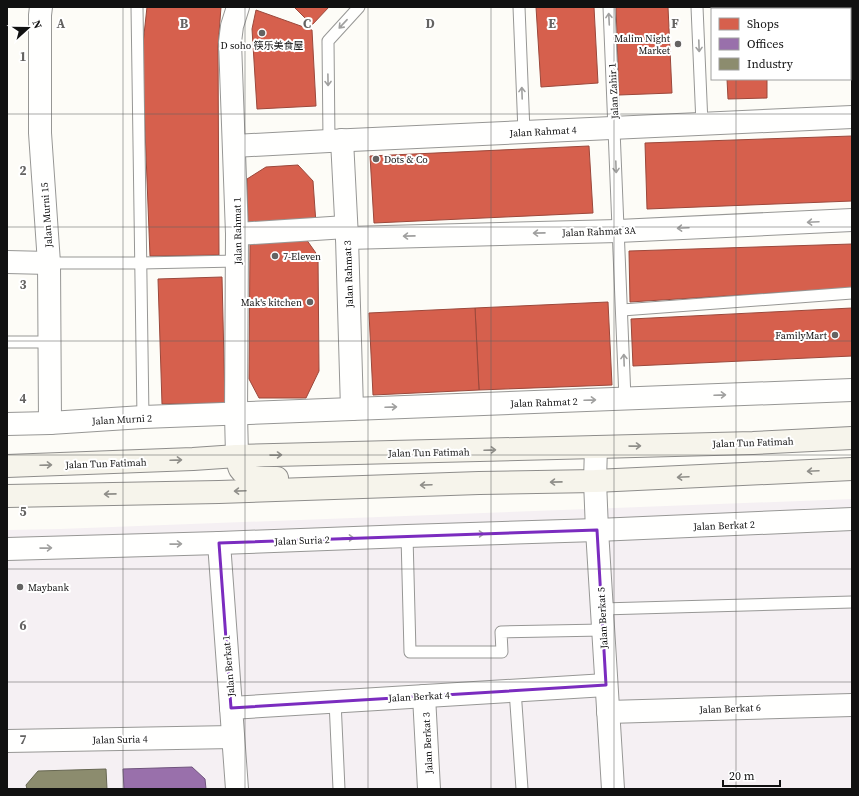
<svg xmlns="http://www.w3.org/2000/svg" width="859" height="796" viewBox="0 0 859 796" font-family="'Source Serif 4','Noto Sans SC',serif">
  <rect width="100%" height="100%" fill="#fdfcf7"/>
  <polygon fill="#f5f0f3" points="852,499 852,789 7,789 7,530 60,529"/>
  <g fill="#d6604d" stroke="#9b483b">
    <polygon points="147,7 221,7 218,47 219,255 150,256 142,53"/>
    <polygon points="294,7 329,7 312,25"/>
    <polygon points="536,7 594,7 598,83 541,87"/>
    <polygon points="616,7 668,7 672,93 619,95"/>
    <polygon points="719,7 744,7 744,9 720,9"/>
    <polygon points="256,10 312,30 316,106 257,109 252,29"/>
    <polygon points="727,79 767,79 767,98 728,99"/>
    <polygon points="852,136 852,201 647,209 645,143"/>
    <polygon points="589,146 593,213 374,223 370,156"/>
    <polygon points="298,165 313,181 316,224 248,228 247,179 266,167"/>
    <polygon points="306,239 318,256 319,371 306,398 259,398 249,379 250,240"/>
    <polygon points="852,244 852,288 630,302 629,251"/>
    <polygon points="222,277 225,403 162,404 158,279"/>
    <polygon points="608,302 612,385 479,390 475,308"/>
    <polygon points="475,308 479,390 373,395 369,313"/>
    <polygon points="852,308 852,356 633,366 631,319"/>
  </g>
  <polygon fill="#9970ab" stroke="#70547d" points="192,767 205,779 206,789 124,789 123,769"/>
  <polygon fill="#8c8c6e" stroke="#676752" points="106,769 107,789 27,789 26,785 38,771"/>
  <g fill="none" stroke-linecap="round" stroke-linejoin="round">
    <defs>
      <g id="service">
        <polyline points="137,7 143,417"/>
        <polyline points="519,7 524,132"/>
        <polyline points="609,7 625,399"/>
        <polyline points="697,7 702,124"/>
        <polyline points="329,141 328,41 359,7"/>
        <polyline points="49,263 141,263 237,261"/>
        <polyline points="622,310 852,293"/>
        <polyline points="7,342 50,342"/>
        <polyline points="407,536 410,652 502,652 501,632 603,630"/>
        <polyline points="602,609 852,602"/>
        <polyline points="515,690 522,789"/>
        <polyline points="335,701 339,789"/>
      </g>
      <g id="minor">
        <polyline points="41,7 40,15 40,133 49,263 50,423"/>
        <polyline points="342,140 347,238 352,409"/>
        <polyline points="234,146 329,141 852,117"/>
        <polyline points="237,234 346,227"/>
        <polyline points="347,238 618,231 852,220"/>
        <polyline points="7,262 49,263"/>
        <polyline points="7,424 50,423 143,417 352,409 852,390"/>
        <polyline points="596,447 595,481 597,530 613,789"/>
        <polyline points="237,456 236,414 237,234 230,42 232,26 238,7"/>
        <polyline points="219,543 237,789"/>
        <polyline points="7,549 219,543 407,536 597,530 852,519"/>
        <polyline points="424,696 429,789"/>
        <polyline points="231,708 606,685"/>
        <polyline points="608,712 852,705"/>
        <polyline points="7,741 233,737"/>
      </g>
      <g id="secondary">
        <path d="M237 456C238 460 238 466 240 469 247 480 265 478 277 478"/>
        <polyline points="7,466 193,459 237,456 753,443 852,438"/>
        <polyline points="7,496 219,492 479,483 595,481 852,469"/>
      </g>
    </defs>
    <use href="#service" stroke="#979795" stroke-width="13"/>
    <use href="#minor" stroke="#979795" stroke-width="24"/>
    <use href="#secondary" stroke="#8e8d8b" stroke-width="24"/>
    <use href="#service" stroke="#fffffe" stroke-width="11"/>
    <use href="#minor" stroke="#fffffe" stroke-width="22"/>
    <use href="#secondary" stroke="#f6f4eb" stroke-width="22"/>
  </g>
  <defs><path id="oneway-shaft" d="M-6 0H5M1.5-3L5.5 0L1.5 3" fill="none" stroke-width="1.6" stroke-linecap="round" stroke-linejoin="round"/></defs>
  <g stroke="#a0a09f">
    <use href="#oneway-shaft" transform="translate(609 19) rotate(-93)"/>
    <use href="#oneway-shaft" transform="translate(343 24) rotate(133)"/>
    <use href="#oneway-shaft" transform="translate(699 46) rotate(88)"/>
    <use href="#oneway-shaft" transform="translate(328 80) rotate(89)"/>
    <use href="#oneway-shaft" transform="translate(522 93) rotate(-92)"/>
    <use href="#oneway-shaft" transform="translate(616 167) rotate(88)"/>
    <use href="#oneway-shaft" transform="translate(813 222) rotate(177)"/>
    <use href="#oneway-shaft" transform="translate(683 228) rotate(177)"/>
    <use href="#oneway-shaft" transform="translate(539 233) rotate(179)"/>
    <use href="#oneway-shaft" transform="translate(409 236) rotate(179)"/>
    <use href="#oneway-shaft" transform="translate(624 360) rotate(-92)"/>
    <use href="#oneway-shaft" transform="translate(720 395) rotate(-2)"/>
    <use href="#oneway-shaft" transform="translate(590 400) rotate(-2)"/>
    <use href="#oneway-shaft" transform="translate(391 407) rotate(-2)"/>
    <use href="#oneway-shaft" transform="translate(478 534) rotate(-2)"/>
    <use href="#oneway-shaft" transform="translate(348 538) rotate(-2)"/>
    <use href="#oneway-shaft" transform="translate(176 544) rotate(-1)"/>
    <use href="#oneway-shaft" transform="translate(46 548) rotate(-1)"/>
  </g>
  <g stroke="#8f8e89">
    <use href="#oneway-shaft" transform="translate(635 446) rotate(-1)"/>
    <use href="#oneway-shaft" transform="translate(490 450) rotate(-2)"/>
    <use href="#oneway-shaft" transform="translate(276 455) rotate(-1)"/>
    <use href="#oneway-shaft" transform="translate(176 460) rotate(-2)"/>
    <use href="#oneway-shaft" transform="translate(46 465) rotate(-2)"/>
    <use href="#oneway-shaft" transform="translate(813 471) rotate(177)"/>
    <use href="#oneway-shaft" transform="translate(683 477) rotate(177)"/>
    <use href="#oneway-shaft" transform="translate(556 482) rotate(179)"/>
    <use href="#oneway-shaft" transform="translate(426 485) rotate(178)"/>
    <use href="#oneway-shaft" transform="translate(240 491) rotate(178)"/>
    <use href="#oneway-shaft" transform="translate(110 494) rotate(179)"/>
  </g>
  <path fill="none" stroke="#7b2cbf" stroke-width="3" stroke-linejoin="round" d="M597 530 606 685 231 708 219 543Z"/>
  <path fill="none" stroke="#646362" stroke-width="1" stroke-opacity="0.55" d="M123 7V789M245 7V789M368 7V789M491 7V789M614 7V789M736 7V9M736 79V789M7 114H852M7 227H852M7 341H852M7 455H852M7 569H852M7 682H852"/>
  <g fill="#646362" stroke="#fff" stroke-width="1.5">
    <circle cx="262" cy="33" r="4"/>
    <circle cx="678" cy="44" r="4"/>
    <circle cx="376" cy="159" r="4"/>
    <circle cx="275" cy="256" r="4"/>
    <circle cx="310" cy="302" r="4"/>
    <circle cx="835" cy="335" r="4"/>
    <circle cx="20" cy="587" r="4"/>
  </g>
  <g text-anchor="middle" stroke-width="4" stroke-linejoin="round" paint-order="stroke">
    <g font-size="10" fill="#111" stroke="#fff" text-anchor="end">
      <text x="670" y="42">Malim Night<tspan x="670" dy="12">Market</tspan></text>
      <text x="262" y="49" text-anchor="middle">D soho 筷乐美食屋</text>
      <text x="384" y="163" text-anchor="start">Dots &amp; Co</text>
      <text x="283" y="260" text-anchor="start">7-Eleven</text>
      <text x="302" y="306">Mak's kitchen</text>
      <text x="827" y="339">FamilyMart</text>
      <text x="28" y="591" text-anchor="start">Maybank</text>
    </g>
    <g font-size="10" fill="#111" stroke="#fff">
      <text transform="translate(613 91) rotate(-93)" y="4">Jalan Zahir 1</text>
      <text transform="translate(543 131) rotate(-3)" y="4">Jalan Rahmat 4</text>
      <text transform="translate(46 215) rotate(-94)" y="4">Jalan Murni 15</text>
      <text transform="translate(237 231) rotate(-91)" y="4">Jalan Rahmat 1</text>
      <text transform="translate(599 231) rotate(-2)" y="4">Jalan Rahmat 3A</text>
      <text transform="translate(348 274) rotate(-92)" y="4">Jalan Rahmat 3</text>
      <text transform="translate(544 402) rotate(-2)" y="4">Jalan Rahmat 2</text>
      <text transform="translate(122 419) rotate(-3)" y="4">Jalan Murni 2</text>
      <text transform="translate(753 442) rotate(-2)" y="4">Jalan Tun Fatimah</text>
      <text transform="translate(429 452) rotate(-1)" y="4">Jalan Tun Fatimah</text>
      <text transform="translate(106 463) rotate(-2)" y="4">Jalan Tun Fatimah</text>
      <text transform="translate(724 525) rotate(-2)" y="4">Jalan Berkat 2</text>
      <text transform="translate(302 540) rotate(-2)" y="4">Jalan Suria 2</text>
      <text transform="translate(602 618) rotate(-93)" y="4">Jalan Berkat 5</text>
      <text transform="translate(228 666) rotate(-95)" y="4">Jalan Berkat 1</text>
      <text transform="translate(419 696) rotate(-3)" y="4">Jalan Berkat 4</text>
      <text transform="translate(730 708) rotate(-2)" y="4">Jalan Berkat 6</text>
      <text transform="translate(120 739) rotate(-1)" y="4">Jalan Suria 4</text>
      <text transform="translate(427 743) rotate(-93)" y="4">Jalan Berkat 3</text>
    </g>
  </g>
  <g font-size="13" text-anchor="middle" font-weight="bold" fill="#646362" stroke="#fff" stroke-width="4" stroke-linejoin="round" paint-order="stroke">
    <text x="61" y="28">A</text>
    <text x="184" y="28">B</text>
    <text x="307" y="28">C</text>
    <text x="430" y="28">D</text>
    <text x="552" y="28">E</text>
    <text x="675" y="28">F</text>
    <text x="23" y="61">1</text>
    <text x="23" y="175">2</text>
    <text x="23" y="289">3</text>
    <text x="23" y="403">4</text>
    <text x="23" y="516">5</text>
    <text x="23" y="630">6</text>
    <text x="23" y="744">7</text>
  </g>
  <rect width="859" height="796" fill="none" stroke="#111111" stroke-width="16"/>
  <rect x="711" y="8" width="140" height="72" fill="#ffffff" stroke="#a0a0a0"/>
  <rect x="719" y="18" width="20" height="12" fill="#d6604d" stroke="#a0a0a0"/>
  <text x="747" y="28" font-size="12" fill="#111111">Shops</text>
  <rect x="719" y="38" width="20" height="12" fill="#9970ab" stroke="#a0a0a0"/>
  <text x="747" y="48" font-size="12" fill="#111111">Offices</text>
  <rect x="719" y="58" width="20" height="12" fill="#8c8c6e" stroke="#a0a0a0"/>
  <text x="747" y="68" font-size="12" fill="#111111">Industry</text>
  <g transform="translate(28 28) rotate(69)" stroke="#ffffff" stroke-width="3" paint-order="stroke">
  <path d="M0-3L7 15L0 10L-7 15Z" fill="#111111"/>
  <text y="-6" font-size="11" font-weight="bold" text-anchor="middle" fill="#111111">N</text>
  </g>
  <path d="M723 780v6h57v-6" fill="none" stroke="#111111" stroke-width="2"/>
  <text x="729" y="780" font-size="12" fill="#111111" stroke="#ffffff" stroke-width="3" paint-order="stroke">20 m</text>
</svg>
